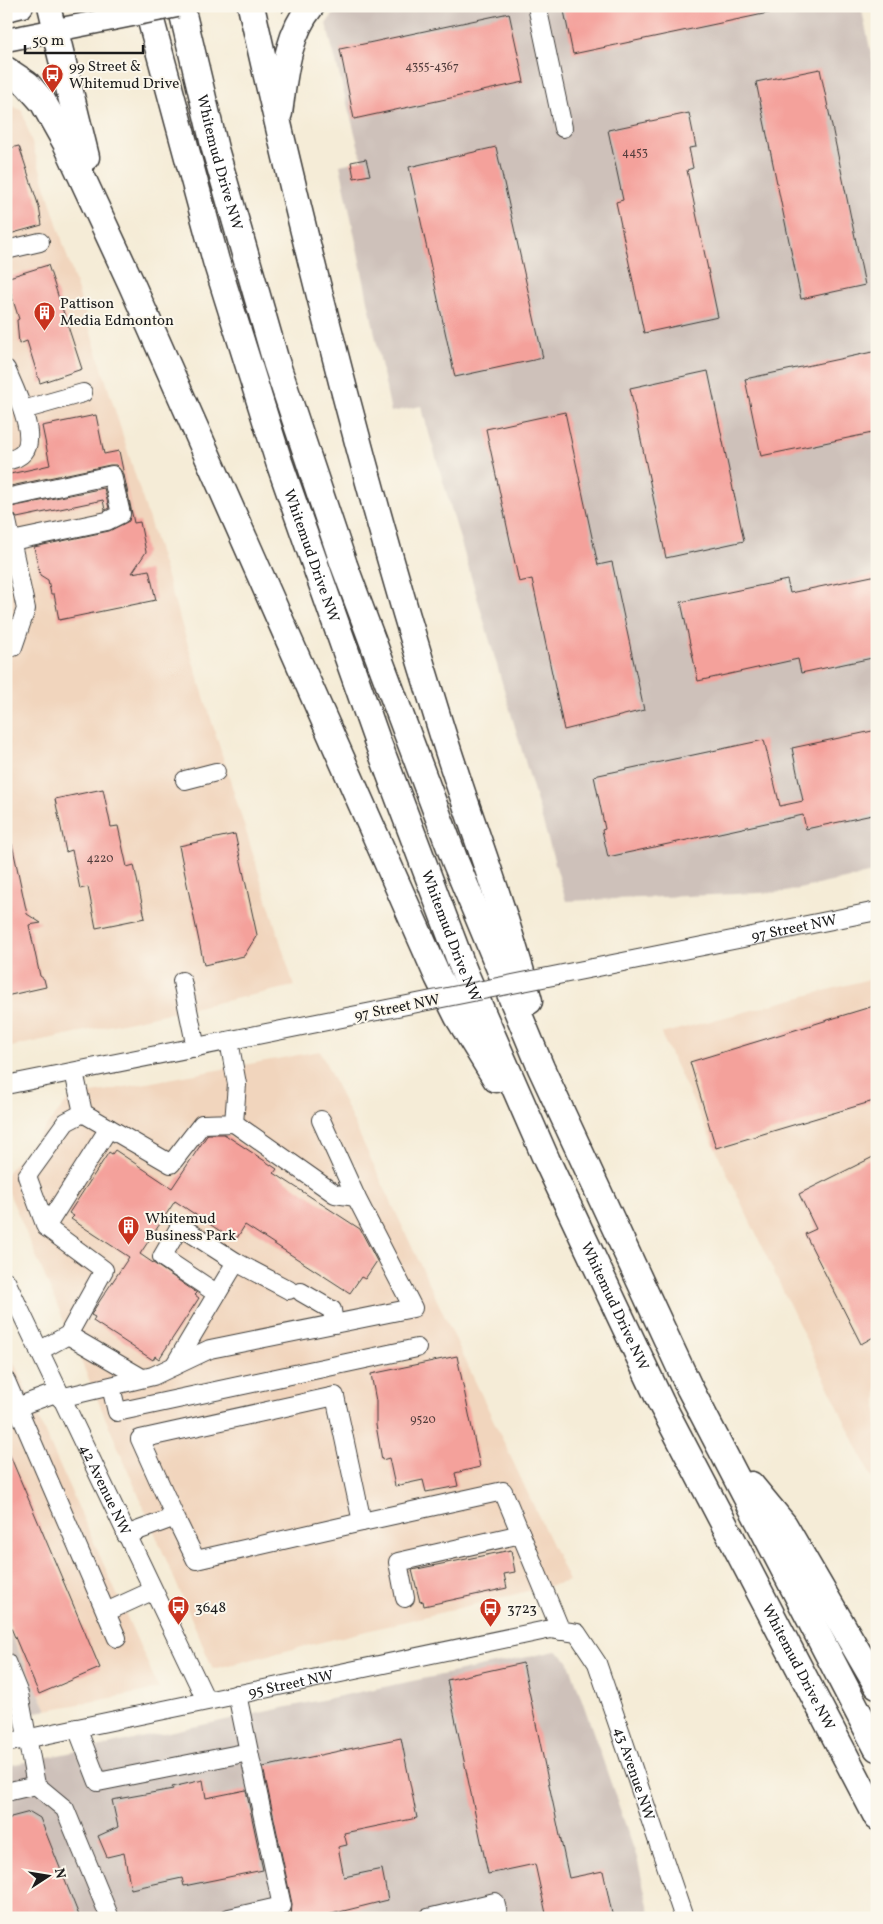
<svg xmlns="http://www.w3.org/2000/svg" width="883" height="1924" viewBox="0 0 883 1924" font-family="Vollkorn,serif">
  <rect width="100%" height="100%" fill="#fbf7ec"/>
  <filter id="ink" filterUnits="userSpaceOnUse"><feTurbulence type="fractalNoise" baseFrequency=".02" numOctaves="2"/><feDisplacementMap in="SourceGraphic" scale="10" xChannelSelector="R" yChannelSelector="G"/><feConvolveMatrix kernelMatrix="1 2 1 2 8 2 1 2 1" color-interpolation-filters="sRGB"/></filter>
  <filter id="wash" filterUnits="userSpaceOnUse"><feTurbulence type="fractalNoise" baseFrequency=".0096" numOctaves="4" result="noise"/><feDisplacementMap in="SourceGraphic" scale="20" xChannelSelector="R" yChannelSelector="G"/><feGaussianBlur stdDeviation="1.12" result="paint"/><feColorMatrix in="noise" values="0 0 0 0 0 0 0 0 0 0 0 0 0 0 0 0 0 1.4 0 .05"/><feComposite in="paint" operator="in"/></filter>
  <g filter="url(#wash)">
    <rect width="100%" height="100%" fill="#f5ecd7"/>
    <g fill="#f1d5bd">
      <polygon points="6,102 22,111 294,986 6,1048"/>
      <polygon points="877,977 877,1489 661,1034"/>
      <polygon points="320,1051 569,1581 213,1669 6,1186 6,1174 71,1097"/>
      <polygon points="6,1345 159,1689 47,1710 6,1625"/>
    </g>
    <g fill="#cec1ba">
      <polygon points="339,6 861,6 877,82 877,872 785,892 566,901 421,406 391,412 340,165 362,160 326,24"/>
      <polygon points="6,1625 47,1710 6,1718"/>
      <polygon points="556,1651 568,1660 637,1858 651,1918 6,1918 6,1766"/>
    </g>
    <g id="blocks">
      <g fill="#f4a19b">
        <polygon points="563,6 772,6 773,12 573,54"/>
        <polygon points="509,13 524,82 354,119 340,49"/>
        <polygon points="820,69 865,285 801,299 756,82"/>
        <polygon points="689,113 696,147 689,148 693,168 687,170 718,317 644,333 616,202 623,200 608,130"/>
        <polygon points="19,146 39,207 42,225 6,235 6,149"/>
        <polygon points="496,147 543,358 455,377 409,167"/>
        <polygon points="366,159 370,175 354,178 351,162"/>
        <polygon points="48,265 82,369 40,383 27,341 19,344 17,320 19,319 6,278"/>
        <polygon points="877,351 877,432 761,456 745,379"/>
        <polygon points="708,371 744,541 666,558 630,388"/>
        <polygon points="565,412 598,565 612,562 644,710 564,730 532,579 519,582 486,429"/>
        <polygon points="96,415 104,454 119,451 134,523 140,522 146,552 132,573 149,570 156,600 59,620 54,594 51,594 48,580 40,575 34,547 109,531 129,521 131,512 122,472 116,465 110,465 6,487 6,475 50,465 42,426"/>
        <polygon points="104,488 109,508 105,510 103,500 17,518 14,514 6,511 6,508"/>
        <polygon points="877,575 877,657 801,673 798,659 698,681 681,602 787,580 790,593"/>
        <polygon points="877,730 877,814 806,829 803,815 608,857 602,830 605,829 594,776 764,740 780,806 803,801 792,748"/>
        <polygon points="103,789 111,827 118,826 127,867 134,865 145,918 96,928 88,887 80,889 72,850 66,852 55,799"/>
        <polygon points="235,834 257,935 244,956 204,965 179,846"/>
        <polygon points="12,844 27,914 41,923 29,925 40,976 44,979 46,987 6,996 6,845"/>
        <polygon points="877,1005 877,1100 716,1148 690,1062"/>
        <polygon points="208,1134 224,1134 277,1169 274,1173 360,1229 377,1261 365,1279 361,1277 350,1293 245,1225 237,1238 234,1237 232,1239 175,1201 140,1254 197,1293 195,1295 199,1298 159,1359 155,1356 153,1360 93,1321 95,1317 91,1315 95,1308 129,1257 71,1219 74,1216 69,1213 109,1152 112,1154 115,1150 172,1188"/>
        <polygon points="877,1155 877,1335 861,1344 805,1234 816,1229 799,1194"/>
        <polygon points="457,1356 480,1467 455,1473 458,1486 426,1492 423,1480 395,1486 389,1458 382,1460 376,1425 376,1401 371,1374"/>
        <polygon points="6,1446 100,1668 39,1694 6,1616"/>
        <polygon points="511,1550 515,1572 504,1574 507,1588 424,1606 423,1601 420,1602 412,1570"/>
        <polygon points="523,1663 569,1878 603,1871 613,1918 547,1918 535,1864 488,1874 447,1680"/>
        <polygon points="401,1738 417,1818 344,1833 347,1845 338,1847 344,1877 382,1869 388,1900 315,1918 291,1918 292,1904 263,1767"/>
        <polygon points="203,1780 206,1798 246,1790 263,1870 184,1886 182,1878 131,1889 124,1853 107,1857 98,1836 118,1827 112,1800 173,1789 172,1787"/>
        <polygon points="30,1812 40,1818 80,1918 6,1918 6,1825 11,1817"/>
      </g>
    </g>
  </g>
  <g filter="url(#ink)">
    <use href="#blocks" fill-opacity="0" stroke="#3d3b38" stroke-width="1"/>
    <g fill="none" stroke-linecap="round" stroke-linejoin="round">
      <defs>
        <g id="minor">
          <polyline points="537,6 563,128"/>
          <polyline points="6,250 40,242"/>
          <path d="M6 369C14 388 38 435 24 452 19 458 13 459 6 461"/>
          <polyline points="23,410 83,393"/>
          <polyline points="6,498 112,475 121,514 107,521 12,541"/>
          <polyline points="6,649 13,647 26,609 7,521"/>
          <polyline points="185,780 216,772"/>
          <path id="s1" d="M593 968 877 911"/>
          <polyline points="182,981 196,1048"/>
          <polyline points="74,1072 83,1113 171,1164 202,1124 234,1123 237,1084 229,1041"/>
          <polyline points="6,1085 377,1011"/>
          <polyline points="234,1123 335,1194 356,1197"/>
          <polyline points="46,1227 27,1176 66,1122 83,1113"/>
          <path id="s2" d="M6 1281 206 1700"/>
          <polyline points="301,1292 332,1310 334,1324"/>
          <polyline points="216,1293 162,1257 180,1226 236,1262"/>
          <polyline points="68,1335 142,1378"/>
          <polyline points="39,1351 68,1335 104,1270 46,1227 109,1128"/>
          <polyline points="174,1366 236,1262 289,1290"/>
          <polyline points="6,1381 117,1638"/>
          <polyline points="111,1387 117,1412 417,1348"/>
          <polyline points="60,1398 153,1376 210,1349 413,1308 356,1197 321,1120"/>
          <polyline points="6,1411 58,1392"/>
          <polyline points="362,1522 503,1491 561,1631"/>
          <polyline points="126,1535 175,1517 196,1560 362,1522 335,1396 140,1439 175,1517"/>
          <polyline points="405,1598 398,1562 521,1534"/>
          <polyline points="106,1612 152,1591"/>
          <polyline points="6,1662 19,1694 36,1785 65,1809 110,1918"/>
          <polyline points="77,1728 98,1782 249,1752 237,1694"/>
          <path id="s3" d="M6 1743 551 1629 577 1633 597 1663 684 1918"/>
          <polyline points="6,1792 36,1785"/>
          <polyline points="229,1918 282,1906 249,1752"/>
          <polyline points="428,1918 495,1902 499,1918"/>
        </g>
        <g id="major">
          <polyline points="49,6 55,31"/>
          <polyline points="6,10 22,6"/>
          <polyline points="6,40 112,19"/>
        </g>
        <g id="highway">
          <path id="s4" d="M147 6 216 261 279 462 378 743 464 971 547 1161 661 1403 877 1817"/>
          <path id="s5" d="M181 6 215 149 276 362 344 565 455 861 541 1068 689 1387 877 1748"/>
          <path d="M251 6C305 246 365 485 438 719 467 814 504 906 529 1001"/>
          <polyline points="55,31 86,157"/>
          <polyline points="6,70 27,84 43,102 66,143 131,283 438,977 458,1017 496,1079"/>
          <path d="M279 113C284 77 287 35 311 6"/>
          <polyline points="751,1485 784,1525 877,1685"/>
        </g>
      </defs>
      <use href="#minor" stroke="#3d3b38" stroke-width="20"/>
      <use href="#major" stroke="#3d3b38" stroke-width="25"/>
      <use href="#highway" stroke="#3d3b38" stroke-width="29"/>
      <polyline stroke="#3d3b38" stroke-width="3" stroke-dasharray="1 4" stroke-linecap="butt" points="274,6 284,12"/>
      <use href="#minor" stroke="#fff" stroke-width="18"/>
      <use href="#major" stroke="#fff" stroke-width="22"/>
      <use href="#highway" stroke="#fff" stroke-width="26"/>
      <defs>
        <polyline id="minor-bridge" points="377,1011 593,968"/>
        <polyline id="major-bridge" points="112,19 177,6"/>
      </defs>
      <use href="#minor-bridge" stroke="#3d3b38" stroke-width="20" stroke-linecap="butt"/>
      <use href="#major-bridge" stroke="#3d3b38" stroke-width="25" stroke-linecap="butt"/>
      <use href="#minor-bridge" stroke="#fff" stroke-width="18"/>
      <use href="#major-bridge" stroke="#fff" stroke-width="22"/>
    </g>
  </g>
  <defs>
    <symbol id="bus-pin" viewBox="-11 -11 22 30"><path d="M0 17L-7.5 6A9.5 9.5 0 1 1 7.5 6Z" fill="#c8321e" stroke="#fbf7ec"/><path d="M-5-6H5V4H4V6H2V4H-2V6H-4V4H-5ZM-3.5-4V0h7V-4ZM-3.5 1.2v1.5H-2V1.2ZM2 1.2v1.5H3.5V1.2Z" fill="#fff"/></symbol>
    <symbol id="building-pin" viewBox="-11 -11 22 30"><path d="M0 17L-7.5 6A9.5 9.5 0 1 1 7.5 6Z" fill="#c8321e" stroke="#fbf7ec"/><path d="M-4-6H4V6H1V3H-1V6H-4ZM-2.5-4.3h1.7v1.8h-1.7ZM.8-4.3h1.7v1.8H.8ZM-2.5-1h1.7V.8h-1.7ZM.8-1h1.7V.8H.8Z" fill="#fff"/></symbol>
  </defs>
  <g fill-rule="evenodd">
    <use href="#bus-pin" x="40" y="62" width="25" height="34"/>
    <use href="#building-pin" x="32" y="300" width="25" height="34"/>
    <use href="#building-pin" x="116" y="1214" width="25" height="34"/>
    <use href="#bus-pin" x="166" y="1594" width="25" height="34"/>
    <use href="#bus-pin" x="478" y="1596" width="25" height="34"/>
  </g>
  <g text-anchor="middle" stroke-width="4" stroke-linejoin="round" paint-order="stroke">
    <g font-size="12" fill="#523d3c">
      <text x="432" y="70">4355-4367</text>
      <text x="635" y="156">4453</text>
      <text x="100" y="862">4220</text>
      <text x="423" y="1423">9520</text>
    </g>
    <g font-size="15" fill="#1c1c1c" stroke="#fbf7ec" text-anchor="start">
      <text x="69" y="71">99 Street &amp;<tspan x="69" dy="17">Whitemud Drive</tspan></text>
      <text x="60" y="308">Pattison<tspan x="60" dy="17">Media Edmonton</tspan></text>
      <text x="145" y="1223">Whitemud<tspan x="145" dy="17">Business Park</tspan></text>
      <text x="195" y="1612">3648</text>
      <text x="507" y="1613">3723</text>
    </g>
    <g font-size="15" fill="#1c1c1c" stroke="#fbf7ec">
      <text dy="5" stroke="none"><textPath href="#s5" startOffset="161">Whitemud Drive NW</textPath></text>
      <text dy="5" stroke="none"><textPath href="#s4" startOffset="574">Whitemud Drive NW</textPath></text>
      <text dy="5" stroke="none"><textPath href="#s1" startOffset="205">97 Street NW</textPath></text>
      <text dy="5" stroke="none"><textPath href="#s4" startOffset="979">Whitemud Drive NW</textPath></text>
      <text transform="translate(397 1007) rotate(-11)" y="5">97 Street NW</text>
      <text dy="5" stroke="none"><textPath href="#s4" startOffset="1384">Whitemud Drive NW</textPath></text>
      <text dy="5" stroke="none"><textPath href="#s2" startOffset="231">42 Avenue NW</textPath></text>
      <text dy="5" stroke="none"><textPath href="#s4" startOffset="1789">Whitemud Drive NW</textPath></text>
      <text dy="5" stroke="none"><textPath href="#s3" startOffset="291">95 Street NW</textPath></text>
      <text dy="5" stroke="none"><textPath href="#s3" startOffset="736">43 Avenue NW</textPath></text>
    </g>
  </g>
  <rect width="883" height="1924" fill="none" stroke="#fbf7ec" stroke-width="25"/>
  <g transform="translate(48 1876) rotate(78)" stroke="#fbf7ec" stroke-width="4" paint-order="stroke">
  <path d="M0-4L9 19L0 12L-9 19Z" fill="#1c1c1c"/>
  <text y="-8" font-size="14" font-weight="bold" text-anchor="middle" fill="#1c1c1c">N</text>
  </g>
  <path d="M25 45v8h118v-8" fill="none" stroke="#1c1c1c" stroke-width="2.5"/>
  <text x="32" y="45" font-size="15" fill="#1c1c1c" stroke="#fbf7ec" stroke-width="4" paint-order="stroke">50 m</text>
</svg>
